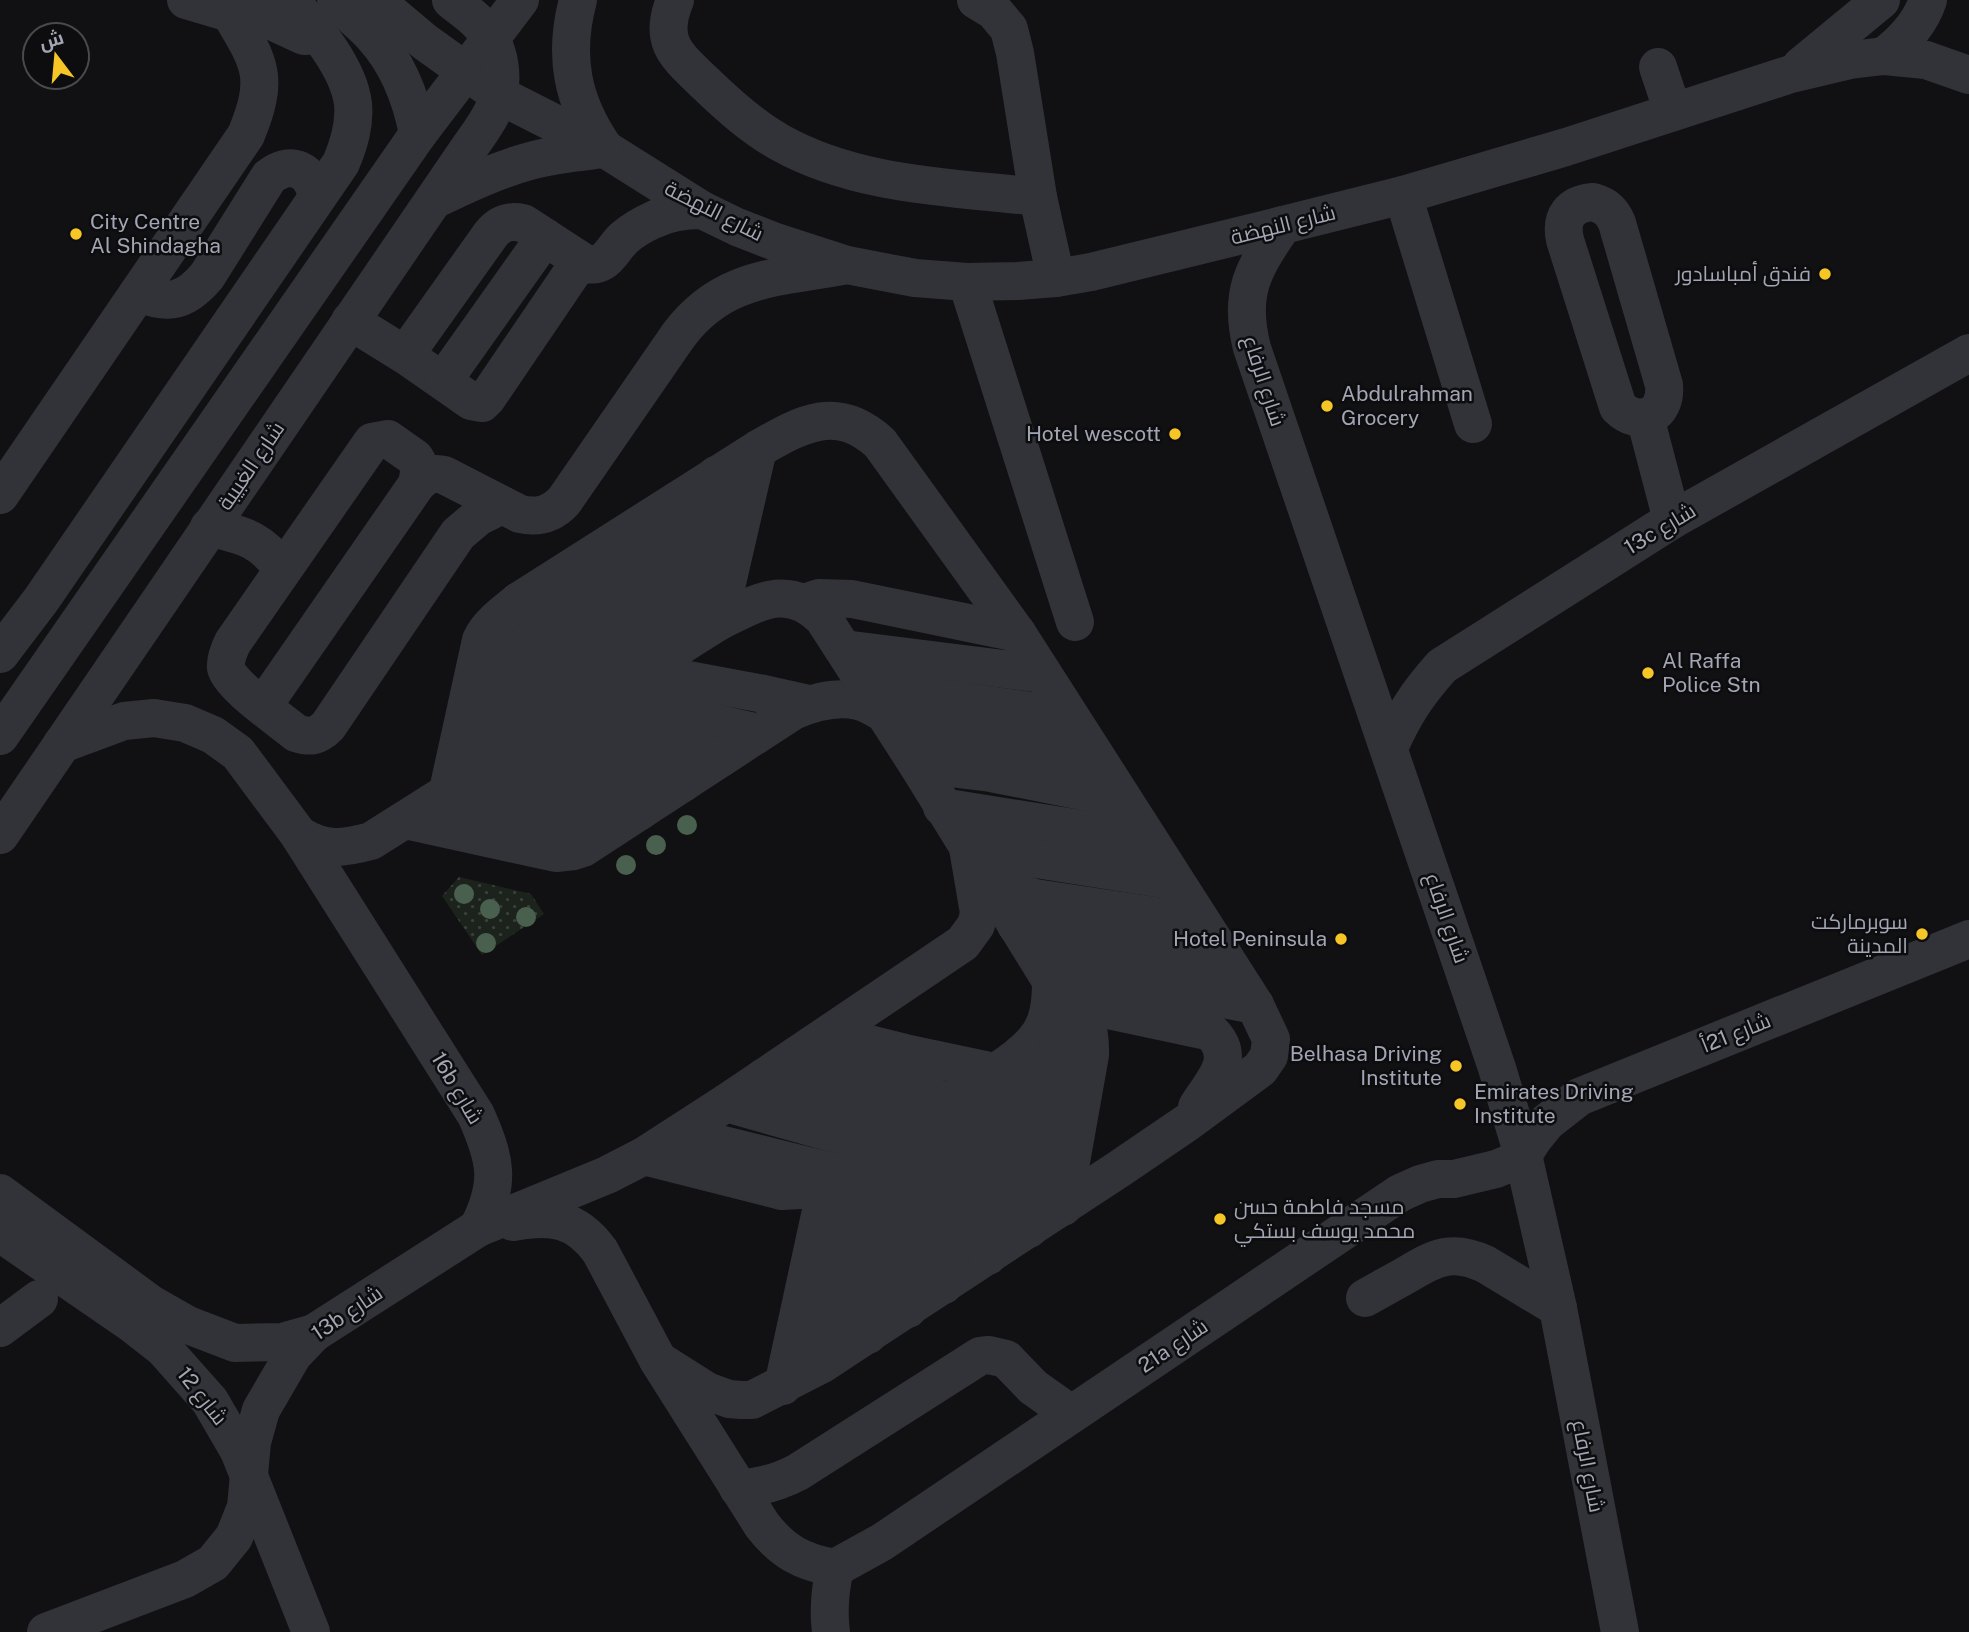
<svg xmlns="http://www.w3.org/2000/svg" width="1969" height="1632" viewBox="0 0 1969 1632" font-family="'Public Sans',Cairo,sans-serif">
  <defs>
    <pattern id="garden-dots" width="8" height="8" patternUnits="userSpaceOnUse" patternTransform="scale(1.75)"><rect width="8" height="8" fill="#1c231d"/><path d="M2 2h.1M6 6h.1" fill="none" stroke="#3a403b" stroke-width="1.8" stroke-linecap="round"/></pattern>
  </defs>
  <rect width="100%" height="100%" fill="#111113"/>
  <polygon fill="url(#garden-dots)" points="459,877 531,894 544,914 482,955 442,896"/>
  <g fill="none" stroke-linecap="round" stroke-linejoin="round">
    <g stroke="#323338" stroke-width="38">
      <polyline points="186,0 230,13 247,11 263,17 304,36 319,35"/>
      <path d="M336 0C347 13 360 22 372 35 397 62 411 97 418 134"/>
      <polyline points="375,0 425,42 499,95 605,149 702,210 737,227 773,241 847,265 915,278 967,282 1018,281 1056,278 1091,272 1283,225 1403,195 1566,147 1791,74 1850,60 1884,56 1926,60 1969,75"/>
      <path d="M578 0C563 56 572 102 605 149"/>
      <path d="M675 0C658 42 676 55 704 82 727 104 751 126 779 142 857 186 950 187 1038 197L1015 53 1009 29 994 11 976 0"/>
      <path d="M1884 56C1904 41 1920 24 1928 0"/>
      <polyline points="1801,66 1881,0"/>
      <polyline points="1658,67 1673,112"/>
      <polyline points="1403,195 1473,424"/>
      <polyline points="1038,197 1056,278"/>
      <path d="M434 200C465 185 497 170 530 161 554 154 580 152 605 149"/>
      <path d="M1593 202C1606 206 1612 211 1617 223L1664 385C1667 415 1640 429 1618 407L1565 240C1560 217 1570 204 1593 202Z"/>
      <path d="M1283 225C1253 269 1238 293 1252 348L1497 1068 1523 1155 1558 1308 1620 1632"/>
      <polyline points="967,282 1075,622"/>
      <path d="M138 293C169 305 185 302 207 276L269 177C291 159 312 170 317 197"/>
      <polyline points="350,321 405,355 471,401 482,403 487,398 580,261"/>
      <path d="M405 355 491 234C500 223 509 220 523 223L586 264C607 268 611 250 624 238 632 231 644 224 653 220 669 212 685 210 702 210"/>
      <polyline points="443,381 545,237"/>
      <polyline points="1645,417 1672,520"/>
      <path d="M417 484 420 467 415 458 388 439 372 442 233 642C229 650 225 659 226 668 228 684 282 721 296 733 310 738 318 736 328 726L458 534 478 517 502 505"/>
      <path d="M0 495 246 135C270 77 260 63 230 13"/>
      <polyline points="678,500 640,671 764,694 809,704"/>
      <polyline points="640,525 600,697 759,733"/>
      <path d="M209 527C245 536 259 538 283 569"/>
      <polyline points="598,551 560,723 721,758"/>
      <polyline points="558,577 524,746 683,783"/>
      <polyline points="519,601 479,773 640,811"/>
      <polyline points="804,603 819,598 852,599 1017,633"/>
      <polyline points="718,622 758,449"/>
      <polyline points="679,647 716,475"/>
      <polyline points="844,649 1043,674"/>
      <path d="M0 654 41 600 341 163C349 144 355 125 353 104 349 68 314 27 290 0"/>
      <polyline points="869,689 1069,716"/>
      <path d="M263 706 417 484C425 476 432 472 444 475L520 514C538 518 552 514 564 501L678 336C721 277 776 278 842 266"/>
      <polyline points="893,725 1096,757"/>
      <polyline points="0,736 418,134 520,0"/>
      <path d="M62 744 124 721 154 718 185 723 213 735 238 753 299 835 476 1115C496 1160 501 1183 478 1228"/>
      <path d="M1389 748C1404 714 1417 694 1442 666L1672 520 1969 353"/>
      <polyline points="917,764 991,773 1122,799"/>
      <polyline points="942,807 1149,840"/>
      <path d="M405 820 556 853 574 851 583 848 793 711C814 702 836 696 858 701 867 703 876 709 884 713"/>
      <path d="M604 834 447 795 481 640C489 623 505 613 519 601L758 449C803 423 837 404 880 443L1017 633 1255 1005 1271 1039 1269 1056 1260 1069 1188 1122 1119 1169 822 1364 752 1400H741L729 1399 707 1391 658 1360"/>
      <path d="M0 835 469 148C478 135 489 121 495 106 505 81 501 50 484 29 475 17 462 9 451 0"/>
      <path d="M299 835C326 851 341 849 371 841L718 622C757 603 787 582 823 618L917 764 1051 981C1078 1008 1091 1013 1090 1055L1063 1207"/>
      <polyline points="968,848 1175,881"/>
      <polyline points="992,885 1035,898 1202,923"/>
      <polyline points="1016,925 1228,964"/>
      <polyline points="1041,964 1255,1005"/>
      <path d="M1075 1003 1211 1032C1238 1059 1213 1081 1197 1107"/>
      <polyline points="829,1034 905,1053 995,1072"/>
      <polyline points="796,1056 950,1102"/>
      <polyline points="763,1078 918,1123"/>
      <polyline points="726,1103 881,1147"/>
      <polyline points="679,1134 840,1174"/>
      <path d="M644 1156 782 1191 801 1190 827 1183C871 1153 916 1124 961 1095 984 1079 1016 1062 1034 1041 1049 1025 1051 1002 1051 981"/>
      <polyline points="0,1193 151,1304 188,1325 235,1343 282,1342 314,1333"/>
      <path d="M513 1222C551 1215 576 1218 600 1251L658 1360 762 1525C783 1552 802 1562 835 1568"/>
      <polyline points="1029,1229 1055,1065 1062,1019 1062,1007"/>
      <polyline points="0,1233 131,1323 163,1348 210,1401 239,1451 311,1632"/>
      <polyline points="988,1256 1022,1053"/>
      <polyline points="944,1285 985,1079"/>
      <path d="M1365 1298C1379 1290 1394 1282 1408 1274 1436 1257 1453 1249 1485 1264L1558 1308"/>
      <polyline points="908,1309 941,1108"/>
      <polyline points="0,1328 39,1299"/>
      <polyline points="868,1335 903,1133"/>
      <polyline points="822,1364 840,1286 863,1159"/>
      <polyline points="783,1386 827,1183"/>
      <path d="M738 1488C761 1488 779 1482 798 1472L980 1356 989 1355 1006 1359 1033 1387 1071 1414"/>
      <polyline points="835,1568 882,1542 1400,1193 1420,1184 1438,1179 1454,1179 1496,1169 1513,1162 1523,1155 1534,1138 1547,1122 1579,1097 1969,939"/>
      <polyline points="46,1632 185,1579 213,1563 234,1537 246,1507 252,1442 261,1410 293,1355 314,1333 478,1228 607,1175 644,1156 726,1103 963,943 976,925 979,913 968,848"/>
      <path d="M831 1632C828 1610 830 1590 835 1568"/>
    </g>
  </g>
  <g fill="#4a604e">
    <circle cx="687" cy="825" r="10"/>
    <circle cx="656" cy="845" r="10"/>
    <circle cx="626" cy="865" r="10"/>
    <circle cx="464" cy="894" r="10"/>
    <circle cx="490" cy="909" r="10"/>
    <circle cx="526" cy="917" r="10"/>
    <circle cx="486" cy="943" r="10"/>
  </g>
  <g fill="#f6c626" stroke="#0d0c0e" stroke-width="2.5">
    <circle cx="76" cy="234" r="7"/>
    <circle cx="1825" cy="274" r="7"/>
    <circle cx="1327" cy="406" r="7"/>
    <circle cx="1175" cy="434" r="7"/>
    <circle cx="1648" cy="673" r="7"/>
    <circle cx="1922" cy="934" r="7"/>
    <circle cx="1341" cy="939" r="7"/>
    <circle cx="1456" cy="1066" r="7"/>
    <circle cx="1460" cy="1104" r="7"/>
    <circle cx="1220" cy="1219" r="7"/>
  </g>
  <g text-anchor="middle" stroke-width="5" stroke-linejoin="round" paint-order="stroke">
    <g font-size="21" fill="#a2a6b4" stroke="#0d0c0e">
      <text transform="translate(714 211) rotate(27)" y="7">شارع النهضة</text>
      <text transform="translate(1283 225) rotate(-14)" y="7">شارع النهضة</text>
      <text transform="translate(1264 381) rotate(72)" y="7">شارع الرفاع</text>
      <text transform="translate(251 466) rotate(-56)" y="7">شارع الغبيبة</text>
      <text transform="translate(1660 529) rotate(-31)" y="7">13c شارع</text>
      <text transform="translate(1447 918) rotate(71)" y="7">شارع الرفاع</text>
      <text transform="translate(1736 1033) rotate(-22)" y="7">شارع 21أ</text>
      <text transform="translate(457 1088) rotate(59)" y="7">16b شارع</text>
      <text transform="translate(347 1313) rotate(-34)" y="7">13b شارع</text>
      <text transform="translate(1173 1346) rotate(-34)" y="7">21a شارع</text>
      <text transform="translate(202 1396) rotate(52)" y="7">شارع 12</text>
      <text transform="translate(1588 1466) rotate(79)" y="7">شارع الرفاع</text>
    </g>
    <g font-size="21" fill="#a2a6b4" stroke="#0d0c0e" text-anchor="start">
      <text x="90" y="229">City Centre<tspan x="90" dy="24">Al Shindagha</tspan></text>
      <text x="1811" y="281" text-anchor="end">فندق أمباسادور</text>
      <text x="1341" y="401">Abdulrahman<tspan x="1341" dy="24">Grocery</tspan></text>
      <text x="1161" y="441" text-anchor="end">Hotel wescott</text>
      <text x="1662" y="668">Al Raffa<tspan x="1662" dy="24">Police Stn</tspan></text>
      <text x="1908" y="929" text-anchor="end">سوبرماركت<tspan x="1908" dy="24">المدينة</tspan></text>
      <text x="1327" y="946" text-anchor="end">Hotel Peninsula</text>
      <text x="1442" y="1061" text-anchor="end">Belhasa Driving<tspan x="1442" dy="24">Institute</tspan></text>
      <text x="1474" y="1099">Emirates Driving<tspan x="1474" dy="24">Institute</tspan></text>
      <text x="1234" y="1214">مسجد فاطمة حسن<tspan x="1234" dy="24">محمد يوسف بستكي</tspan></text>
    </g>
  </g>
  <g transform="translate(56 56) rotate(344)"><circle r="33" fill="#0d0c0e" stroke="#494a50" stroke-width="2"/>
  <path d="M0-5L12 26L0 18L-12 26Z" fill="#f6c626"/>
  <text y="-10" font-size="19" font-weight="bold" text-anchor="middle" fill="#a2a6b4">ش</text>
  </g>
</svg>
